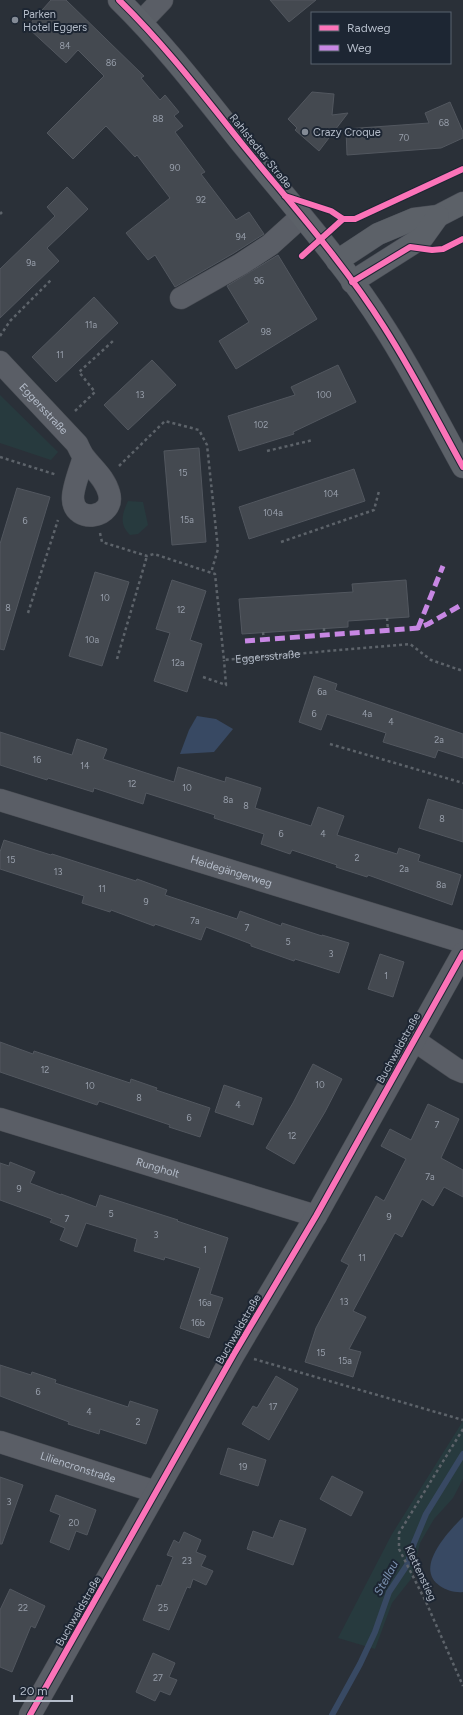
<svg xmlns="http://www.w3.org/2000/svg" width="463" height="1715" viewBox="0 0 463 1715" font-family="Figtree,sans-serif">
  <rect width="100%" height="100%" fill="#2a3038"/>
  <g fill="#273a3e">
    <polygon points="0,395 58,452 51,460 0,443"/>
    <path d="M128 501 143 502 148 525 138 534 130 535C119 524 122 514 128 501Z"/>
    <polygon points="463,1421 463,1479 453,1498 434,1519 420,1543 411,1579 392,1603 375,1649 338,1638 392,1534"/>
  </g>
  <g fill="#384963">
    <polygon points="197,716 216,719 233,729 214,752 180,754 189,730"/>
    <path d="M463 1517V1592C455 1593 446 1590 440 1586 413 1568 449 1531 463 1517Z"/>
  </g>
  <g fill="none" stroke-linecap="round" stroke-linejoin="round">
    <polyline stroke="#384963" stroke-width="6" points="332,1715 360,1664 375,1632 389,1592 407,1565 414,1543 426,1514 463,1454"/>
  </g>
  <g fill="#444950" stroke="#52575f">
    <polygon points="51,0 66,0 144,76 141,78 160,100 165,95 179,112 174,116 183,126 175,132 205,172 201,174 236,220 249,212 264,234 234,253 175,287 155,255 148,260 126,233 170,198 137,155 135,157 106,126 73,159 47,133 104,76 78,50 66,63 27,27"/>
    <polygon points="270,0 316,0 289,22"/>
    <polygon points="312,92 334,94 332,115 348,113 319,151 295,130 297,128 288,119"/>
    <polygon points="450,102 463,132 463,138 441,148 347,155 346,129 429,123 425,113"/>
    <polygon points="67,187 88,209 47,248 59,261 0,318 0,269 55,216 47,207"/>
    <polygon points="278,255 317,319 236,369 219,341 249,322 227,286"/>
    <polygon points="94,297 118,323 56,382 32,357"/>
    <polygon points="152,360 176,385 128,430 104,405"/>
    <polygon points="338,365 356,402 293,432 294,434 239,451 228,416 295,395 291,387"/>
    <polygon points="199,448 206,542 172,545 164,451"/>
    <polygon points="354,469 365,501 249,539 239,507"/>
    <polygon points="17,488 50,497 4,650 0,649 0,544"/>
    <polygon points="95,572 129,582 102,666 69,656"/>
    <polygon points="172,580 206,591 190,640 202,644 187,692 154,681 170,633 156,629"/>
    <polygon points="406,580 409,617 348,621 348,627 242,634 239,599 353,592 352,584"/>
    <polygon points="314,676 337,684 335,690 463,734 463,758 438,750 435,758 383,742 386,733 327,714 321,730 299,722"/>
    <polygon points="0,732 72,755 77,739 107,749 103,759 174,782 178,767 225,782 226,777 261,788 255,808 311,826 318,807 344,816 337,835 397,854 399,848 420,855 418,861 461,875 452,905 368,875 367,877 336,867 337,865 292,850 290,854 261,844 264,834 214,818 215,815 146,793 143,804 94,788 93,792 48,778 47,780 0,765"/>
    <polygon points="428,799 463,810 463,842 419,828"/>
    <polygon points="4,840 51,855 52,854 136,881 137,879 167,890 165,895 237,919 240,911 281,926 282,923 322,936 322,935 349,943 339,973 295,959 294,961 251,946 251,944 206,927 201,940 155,924 154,926 111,910 110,912 82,903 84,896 0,869 0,852"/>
    <polygon points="380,954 404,962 393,997 368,989"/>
    <polygon points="0,1042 33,1054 34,1051 130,1083 131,1079 157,1088 156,1090 210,1108 200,1137 169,1127 170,1125 99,1101 97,1105 0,1072"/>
    <polygon points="313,1064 342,1079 325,1112 294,1164 266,1148 293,1103"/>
    <polygon points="224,1085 262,1098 253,1125 215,1112"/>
    <polygon points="428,1104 459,1119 441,1158 463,1170 463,1197 444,1187 433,1206 422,1199 402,1237 395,1233 353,1311 366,1317 349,1349 361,1352 353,1377 305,1362 316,1328 349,1265 341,1261 376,1196 384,1201 406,1159 381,1146 390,1129 411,1140"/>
    <polygon points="10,1162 35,1172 30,1183 61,1195 61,1194 96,1207 100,1195 178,1220 177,1221 228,1238 210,1294 223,1298 209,1338 180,1328 200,1268 165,1257 164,1260 134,1251 137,1239 86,1223 77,1247 60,1240 65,1228 50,1222 52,1219 0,1200 0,1163 9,1166"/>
    <polygon points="0,1365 31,1375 32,1372 56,1380 55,1383 128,1407 130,1401 158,1410 146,1444 100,1429 99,1434 68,1424 69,1422 0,1396"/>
    <polygon points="276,1376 298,1389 269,1440 242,1424 253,1406 257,1408"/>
    <polygon points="228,1448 266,1460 258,1486 220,1474"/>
    <polygon points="332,1476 363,1492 351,1516 320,1499"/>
    <polygon points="0,1477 23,1485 2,1544 0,1544"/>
    <polygon points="56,1495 96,1510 87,1535 76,1531 69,1550 50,1542 60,1515 50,1511"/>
    <polygon points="280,1520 306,1529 293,1565 247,1549 253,1531 273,1538"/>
    <polygon points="184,1532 201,1540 196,1552 206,1556 201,1566 213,1571 206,1585 193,1579 190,1588 187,1587 169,1630 143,1620 157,1585 161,1586 173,1557 167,1555 174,1540 179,1543"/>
    <polygon points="10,1589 45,1606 35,1628 31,1626 12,1672 0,1667 0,1610"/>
    <polygon points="153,1653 175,1663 169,1677 177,1680 170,1695 160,1691 155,1701 136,1692"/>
  </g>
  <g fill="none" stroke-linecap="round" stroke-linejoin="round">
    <defs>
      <g id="minor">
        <polyline points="141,22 162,0"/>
        <polyline points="181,298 241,264 270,245 301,217"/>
        <path id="s2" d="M0 362 77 444C79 448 81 453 84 457 93 469 105 478 109 493 116 518 74 525 73 499 72 489 81 467 84 457"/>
        <path id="s3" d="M0 800 463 942"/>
        <polyline points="414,1040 456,1069 463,1072"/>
        <path id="s4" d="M0 1119 316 1216"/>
        <path id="s5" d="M0 1442 156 1492"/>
        <polyline points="30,1715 234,1354 316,1216 463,953"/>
      </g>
      <g id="major">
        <path d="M119 0C165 45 203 95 243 145 291 204 343 262 384 327 413 372 437 420 463 467"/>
        <polyline points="337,261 378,234 414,219 438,216 463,203"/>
        <polyline points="352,282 423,237 438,216"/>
      </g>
    </defs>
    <use href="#minor" stroke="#484c53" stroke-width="23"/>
    <use href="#major" stroke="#484c55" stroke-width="23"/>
    <g stroke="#5d636a" stroke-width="2.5" stroke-dasharray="3 3" stroke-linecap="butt">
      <polyline points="0,214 2,212"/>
      <polyline points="0,336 10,321 52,279"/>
      <polyline points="75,411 95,392 79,372 113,341"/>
      <polyline points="267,451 313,440"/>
      <polyline points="0,457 57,475"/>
      <polyline points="119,466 165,421 199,430 207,445 218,549 211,573"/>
      <path id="s1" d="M100 533 102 542 147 556 154 554 215 574 224 660 410 644 431 660 463 671"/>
      <polyline points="281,542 374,510 379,491"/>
      <polyline points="28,613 58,520"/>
      <polyline points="387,618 388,631"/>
      <polyline points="324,628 324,635"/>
      <polyline points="263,632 264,640"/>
      <polyline points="117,659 147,556"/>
      <polyline points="203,677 226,685 224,660"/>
      <polyline points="330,744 463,783"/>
      <polyline points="254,1359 463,1420"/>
      <polyline points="463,1429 399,1533 399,1549 426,1602 463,1686"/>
    </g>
    <use href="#minor" stroke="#5a5e66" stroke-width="22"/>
    <use href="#major" stroke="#5c6168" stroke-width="22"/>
    <g stroke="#c787e3" stroke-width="5" stroke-dasharray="10 5" stroke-linecap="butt">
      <polyline points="418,628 443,566"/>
      <polyline points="245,641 418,628 428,624 463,604"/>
    </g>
    <defs>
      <g id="cycleway">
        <path d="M119 0C165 45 203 95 243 145 291 204 343 262 384 327 413 372 437 420 463 467"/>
        <polyline points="285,196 331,211 343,219 355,219 463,169"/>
        <polyline points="302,256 343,219"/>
        <polyline points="352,282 410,247 432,250 443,249 463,239"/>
        <polyline points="30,1715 234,1354 316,1216 463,953"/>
      </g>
    </defs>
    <use href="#cycleway" stroke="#1d2633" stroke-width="8"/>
    <use href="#cycleway" stroke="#fb73b8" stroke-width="6"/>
  </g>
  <g fill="#848b96" stroke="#1d2633" stroke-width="1.5">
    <circle cx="15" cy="20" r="4"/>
    <circle cx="305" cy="132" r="4"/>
  </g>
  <g text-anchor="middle" stroke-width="4" stroke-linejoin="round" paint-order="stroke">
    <g font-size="9" fill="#989fab">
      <text x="65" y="49">84</text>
      <text x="111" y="66">86</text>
      <text x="158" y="122">88</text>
      <text x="444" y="126">68</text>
      <text x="404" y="141">70</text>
      <text x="175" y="171">90</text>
      <text x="201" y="203">92</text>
      <text x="241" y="240">94</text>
      <text x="31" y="266">9a</text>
      <text x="259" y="284">96</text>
      <text x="91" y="328">11a</text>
      <text x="266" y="335">98</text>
      <text x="60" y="358">11</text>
      <text x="140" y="398">13</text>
      <text x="324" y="398">100</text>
      <text x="261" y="428">102</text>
      <text x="183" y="476">15</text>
      <text x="331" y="497">104</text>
      <text x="273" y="516">104a</text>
      <text x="187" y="523">15a</text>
      <text x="25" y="524">6</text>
      <text x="105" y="601">10</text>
      <text x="8" y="611">8</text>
      <text x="181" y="613">12</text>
      <text x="92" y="643">10a</text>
      <text x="178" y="666">12a</text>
      <text x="322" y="695">6a</text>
      <text x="314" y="717">6</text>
      <text x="367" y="717">4a</text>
      <text x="391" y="725">4</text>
      <text x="439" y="743">2a</text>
      <text x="37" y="763">16</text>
      <text x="85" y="769">14</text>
      <text x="132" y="787">12</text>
      <text x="187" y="791">10</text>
      <text x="228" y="803">8a</text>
      <text x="246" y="809">8</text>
      <text x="442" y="822">8</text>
      <text x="281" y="837">6</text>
      <text x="323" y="837">4</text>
      <text x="357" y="861">2</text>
      <text x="11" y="863">15</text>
      <text x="404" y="872">2a</text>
      <text x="58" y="875">13</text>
      <text x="441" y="888">8a</text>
      <text x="102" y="892">11</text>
      <text x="146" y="905">9</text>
      <text x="195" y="924">7a</text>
      <text x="247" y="931">7</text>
      <text x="288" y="945">5</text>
      <text x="331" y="957">3</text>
      <text x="386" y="979">1</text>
      <text x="45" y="1073">12</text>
      <text x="320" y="1088">10</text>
      <text x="90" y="1089">10</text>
      <text x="139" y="1101">8</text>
      <text x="238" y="1108">4</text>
      <text x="189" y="1121">6</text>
      <text x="437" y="1128">7</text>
      <text x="292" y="1139">12</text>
      <text x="430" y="1180">7a</text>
      <text x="19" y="1192">9</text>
      <text x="111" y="1217">5</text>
      <text x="389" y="1220">9</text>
      <text x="67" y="1222">7</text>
      <text x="156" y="1238">3</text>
      <text x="205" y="1253">1</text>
      <text x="362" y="1261">11</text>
      <text x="344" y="1305">13</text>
      <text x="205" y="1306">16a</text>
      <text x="198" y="1326">16b</text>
      <text x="321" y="1356">15</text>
      <text x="345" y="1364">15a</text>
      <text x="38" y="1395">6</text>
      <text x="273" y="1410">17</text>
      <text x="89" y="1415">4</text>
      <text x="138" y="1425">2</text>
      <text x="243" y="1470">19</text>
      <text x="9" y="1505">3</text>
      <text x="74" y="1526">20</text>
      <text x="187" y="1564">23</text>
      <text x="23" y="1611">22</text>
      <text x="163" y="1611">25</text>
      <text x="158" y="1681">27</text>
    </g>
    <g font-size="11" fill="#b4bcc9" stroke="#1d2633" text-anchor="start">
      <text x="23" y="18">Parken<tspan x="23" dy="13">Hotel Eggers</tspan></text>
      <text x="313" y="136">Crazy Croque</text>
    </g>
    <g font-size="11" fill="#b4bcc9" stroke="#1d2633">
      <text transform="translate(261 151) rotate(51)" y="4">Rahlstedter Straße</text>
      <text dy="4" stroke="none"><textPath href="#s2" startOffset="64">Eggersstraße</textPath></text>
      <text dy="4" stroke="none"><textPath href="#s1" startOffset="258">Eggersstraße</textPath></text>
      <text dy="4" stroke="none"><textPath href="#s3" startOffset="242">Heidegängerweg</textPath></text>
      <text transform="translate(398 1048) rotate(-61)" y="4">Buchwaldstraße</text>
      <text dy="4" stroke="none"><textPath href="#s4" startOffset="165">Rungholt</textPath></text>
      <text transform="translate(238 1329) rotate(-60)" y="4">Buchwaldstraße</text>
      <text dy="4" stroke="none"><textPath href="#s5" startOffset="82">Liliencronstraße</textPath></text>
      <text transform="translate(421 1573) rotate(65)" y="4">Klettenstieg</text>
      <text transform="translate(78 1611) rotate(-60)" y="4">Buchwaldstraße</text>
    </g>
    <g font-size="12" font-style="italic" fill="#7c92b1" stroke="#1d2633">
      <text transform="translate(386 1578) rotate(-61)" y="4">Stellau</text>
    </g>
  </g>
  <rect x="311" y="12" width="140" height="52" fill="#1d2633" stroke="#59626f"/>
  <rect x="319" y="25" width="20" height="6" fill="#fb73b8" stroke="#59626f"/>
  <text x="347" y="32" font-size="12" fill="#b4bcc9">Radweg</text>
  <rect x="319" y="45" width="20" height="6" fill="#c787e3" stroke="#59626f"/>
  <text x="347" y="52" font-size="12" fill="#b4bcc9">Weg</text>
  <path d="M14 1695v6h58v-6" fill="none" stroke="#b4bcc9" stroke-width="2"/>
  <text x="20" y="1695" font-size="12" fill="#b4bcc9" stroke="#1d2633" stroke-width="3" paint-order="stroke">20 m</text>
</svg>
